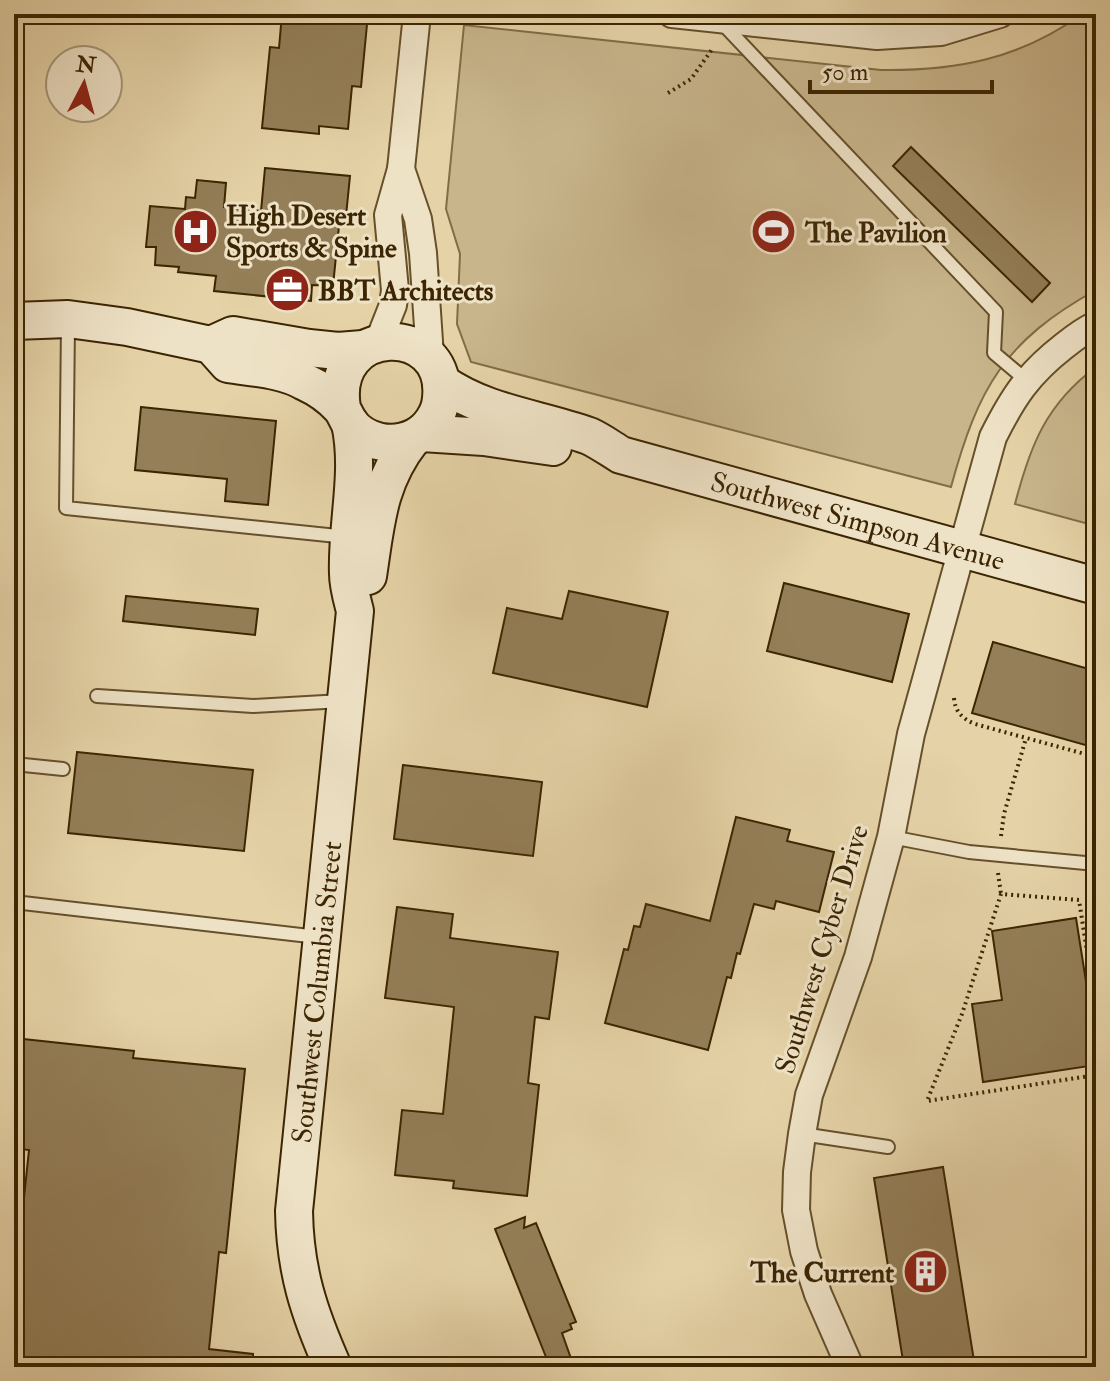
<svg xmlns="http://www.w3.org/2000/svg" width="1110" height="1381" viewBox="0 0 1110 1381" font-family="'IM FELL Double Pica',serif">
  <rect width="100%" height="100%" fill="#e5d3a7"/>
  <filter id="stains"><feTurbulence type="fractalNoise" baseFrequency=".0025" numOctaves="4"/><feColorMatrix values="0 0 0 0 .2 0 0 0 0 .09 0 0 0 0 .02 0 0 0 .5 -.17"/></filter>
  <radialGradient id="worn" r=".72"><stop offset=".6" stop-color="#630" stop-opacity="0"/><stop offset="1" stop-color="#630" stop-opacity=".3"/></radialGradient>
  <g fill="#c8b58b" stroke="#826d46" stroke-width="2">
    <path d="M1082 14H1096V290C1004 341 978 388 951 487L471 362 457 324 460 254 446 209 464 25 881 70C956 71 1020 59 1082 14Z"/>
    <path d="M1096 367V526L1015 504C1030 446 1046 404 1096 367Z"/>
  </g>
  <g fill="#947f58" stroke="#3c2502" stroke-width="2">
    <polygon points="282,14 368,14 361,87 352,86 348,129 319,126 319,134 262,128 270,47 279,48"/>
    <polygon points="911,147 1050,283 1032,302 893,166"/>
    <polygon points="265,168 350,176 345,226 339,226 333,286 312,285 311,301 214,291 216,276 178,272 179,267 155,265 156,247 146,247 150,206 185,209 186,197 195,198 197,180 226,183 224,207 261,211"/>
    <polygon points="141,407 276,421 268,505 225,501 227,479 135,470"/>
    <polygon points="784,583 909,614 892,682 767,651"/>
    <polygon points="569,591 668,612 647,707 493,673 507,608 562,619"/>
    <polygon points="126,596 258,609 255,635 123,621"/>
    <polygon points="993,642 1096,671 1096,748 972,713"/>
    <polygon points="77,752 253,770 244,851 68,833"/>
    <polygon points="403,765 542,782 533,856 394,839"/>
    <polygon points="736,817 790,830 787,841 834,852 819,912 776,901 774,909 754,904 740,954 737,953 731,978 727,977 708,1050 605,1023 624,949 628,950 634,926 640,927 646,904 710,921"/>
    <polygon points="397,907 453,914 450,938 558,952 549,1019 535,1017 528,1083 539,1085 527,1196 453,1188 454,1181 395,1175 402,1110 443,1114 454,1007 385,998"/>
    <polygon points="1076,918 1087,988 1096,987 1096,1065 983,1082 972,1004 1002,1000 992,931"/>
    <polygon points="14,1038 134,1051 133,1058 245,1069 226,1253 219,1252 209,1349 253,1354 253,1367 14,1367 14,1264 17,1264 29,1150 14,1148"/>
    <polygon points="943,1167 975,1367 904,1367 874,1178"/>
    <polygon points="525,1217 524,1228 536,1223 576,1322 570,1324 572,1329 562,1333 574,1367 550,1367 495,1229"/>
  </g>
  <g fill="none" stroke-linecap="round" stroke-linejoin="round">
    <defs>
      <g id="lane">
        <polyline points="723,24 996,312 994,353 1026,380"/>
        <polyline points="68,322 66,508 347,537"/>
        <polyline points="97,696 253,706 342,701"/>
        <polyline points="14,764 63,769"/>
        <polyline points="891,837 969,852 1096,864"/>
        <polyline points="14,902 318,937"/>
        <polyline points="802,1134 888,1147"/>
      </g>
      <g id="street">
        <polyline points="672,14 877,36 941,32 1000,14"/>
        <polyline points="401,169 418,219 423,253 430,356"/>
        <polyline points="378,343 393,305 395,290 388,215 401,169 417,14"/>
        <path d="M850 1367 818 1294 804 1251 796 1210 797 1172 802 1134 809 1095 858 957 891 837 911 734 993 437C1013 397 1028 374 1064 346 1074 338 1084 330 1096 325"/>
      </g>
      <g id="secondary">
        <path d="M14 321 68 319 127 327 211 345 228 364C253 368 282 369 305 382 318 388 330 396 340 407 344 411 346 417 349 422 364 443 393 448 415 437 429 430 440 414 441 398 449 321 328 322 342 408"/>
        <polyline points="211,345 233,335 309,348 338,351 363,349"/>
        <path id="s1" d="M442 383C487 414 539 418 589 436 600 441 611 449 621 455L1096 586"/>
        <polyline points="422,433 484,437 553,447"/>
        <path d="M368 576C376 524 378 482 412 439"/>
        <path id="s2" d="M333 1367C309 1313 295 1271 294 1211L355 611C352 599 348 586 348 574 346 523 361 474 350 423"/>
      </g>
    </defs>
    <use href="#lane" stroke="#66502b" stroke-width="16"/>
    <use href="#street" stroke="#66502b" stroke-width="30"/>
    <use href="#secondary" stroke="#3c2502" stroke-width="40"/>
    <g stroke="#3c2502" stroke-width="4" stroke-dasharray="2 4" stroke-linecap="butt">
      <polyline points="668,93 691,79 713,48"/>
      <path d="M954 698C955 712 963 719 975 724L1096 757"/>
      <polyline points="1001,836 1004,814 1026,738"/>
      <polyline points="998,873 1001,894"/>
      <polyline points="1096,970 1090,971 1079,900 1001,894 962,1014 927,1101 1096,1075"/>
    </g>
    <use href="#lane" stroke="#eee2c6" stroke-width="12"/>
    <use href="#street" stroke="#eee2c6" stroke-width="26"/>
    <use href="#secondary" stroke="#eee2c6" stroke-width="36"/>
  </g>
  <defs>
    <symbol id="hospital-disc" viewBox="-11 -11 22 22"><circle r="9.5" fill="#8f2418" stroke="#eee2c6"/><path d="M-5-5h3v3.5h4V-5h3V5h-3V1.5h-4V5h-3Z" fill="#fff"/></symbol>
    <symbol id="stadium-disc" viewBox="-11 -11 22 22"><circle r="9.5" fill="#8f2418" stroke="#eee2c6"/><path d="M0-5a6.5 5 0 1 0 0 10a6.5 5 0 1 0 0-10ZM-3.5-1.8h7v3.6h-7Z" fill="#fff"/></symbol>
    <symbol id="office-disc" viewBox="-11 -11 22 22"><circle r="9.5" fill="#8f2418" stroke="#eee2c6"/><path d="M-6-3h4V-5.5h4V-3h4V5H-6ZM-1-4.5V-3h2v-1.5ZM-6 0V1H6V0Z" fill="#fff"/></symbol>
    <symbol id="building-disc" viewBox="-11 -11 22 22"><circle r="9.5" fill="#8f2418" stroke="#eee2c6"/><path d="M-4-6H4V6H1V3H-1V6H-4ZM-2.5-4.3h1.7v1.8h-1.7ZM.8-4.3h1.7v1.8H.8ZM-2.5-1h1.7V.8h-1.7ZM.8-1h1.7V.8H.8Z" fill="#fff"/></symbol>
  </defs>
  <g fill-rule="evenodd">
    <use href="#hospital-disc" x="170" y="206" width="51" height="51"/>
    <use href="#stadium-disc" x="748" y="206" width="51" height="51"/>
    <use href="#office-disc" x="262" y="264" width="51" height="51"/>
    <use href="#building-disc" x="900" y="1246" width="51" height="51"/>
  </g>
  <g text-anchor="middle" stroke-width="6" stroke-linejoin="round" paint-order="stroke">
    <g font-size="28" font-weight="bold" fill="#3c2502" stroke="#eee2c6" text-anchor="start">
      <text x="226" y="225">High Desert<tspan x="226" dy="32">Sports &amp; Spine</tspan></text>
      <text x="805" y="242">The Pavilion</text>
      <text x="318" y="300">BBT Architects</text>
      <text x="894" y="1282" text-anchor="end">The Current</text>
    </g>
    <g font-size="28" fill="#3c2502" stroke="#eee2c6">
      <text dy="10" stroke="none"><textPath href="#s1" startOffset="440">Southwest Simpson Avenue</textPath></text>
      <text transform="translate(821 949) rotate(-73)" y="10">Southwest Cyber Drive</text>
      <text dy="10" stroke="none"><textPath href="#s2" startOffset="382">Southwest Columbia Street</textPath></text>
    </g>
  </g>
  <rect width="1110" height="1381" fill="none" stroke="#e5d3a7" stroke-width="48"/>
  <rect x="16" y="16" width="1078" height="1349" fill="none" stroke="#3c2502" stroke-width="4"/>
  <rect x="24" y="24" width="1062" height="1333" fill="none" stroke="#3c2502" stroke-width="2"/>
  <g transform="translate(84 84) rotate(6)"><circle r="38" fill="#eee2c6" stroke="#a79678" stroke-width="2"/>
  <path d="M0-6L14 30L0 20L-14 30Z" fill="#8f2418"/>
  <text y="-12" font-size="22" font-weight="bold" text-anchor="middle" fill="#3c2502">N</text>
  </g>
  <path d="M810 80v12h182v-12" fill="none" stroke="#3c2502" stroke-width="4"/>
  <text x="822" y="80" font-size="24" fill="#3c2502" stroke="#eee2c6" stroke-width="6" paint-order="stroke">50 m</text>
  <rect width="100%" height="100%" filter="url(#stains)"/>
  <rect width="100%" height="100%" fill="url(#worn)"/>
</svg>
